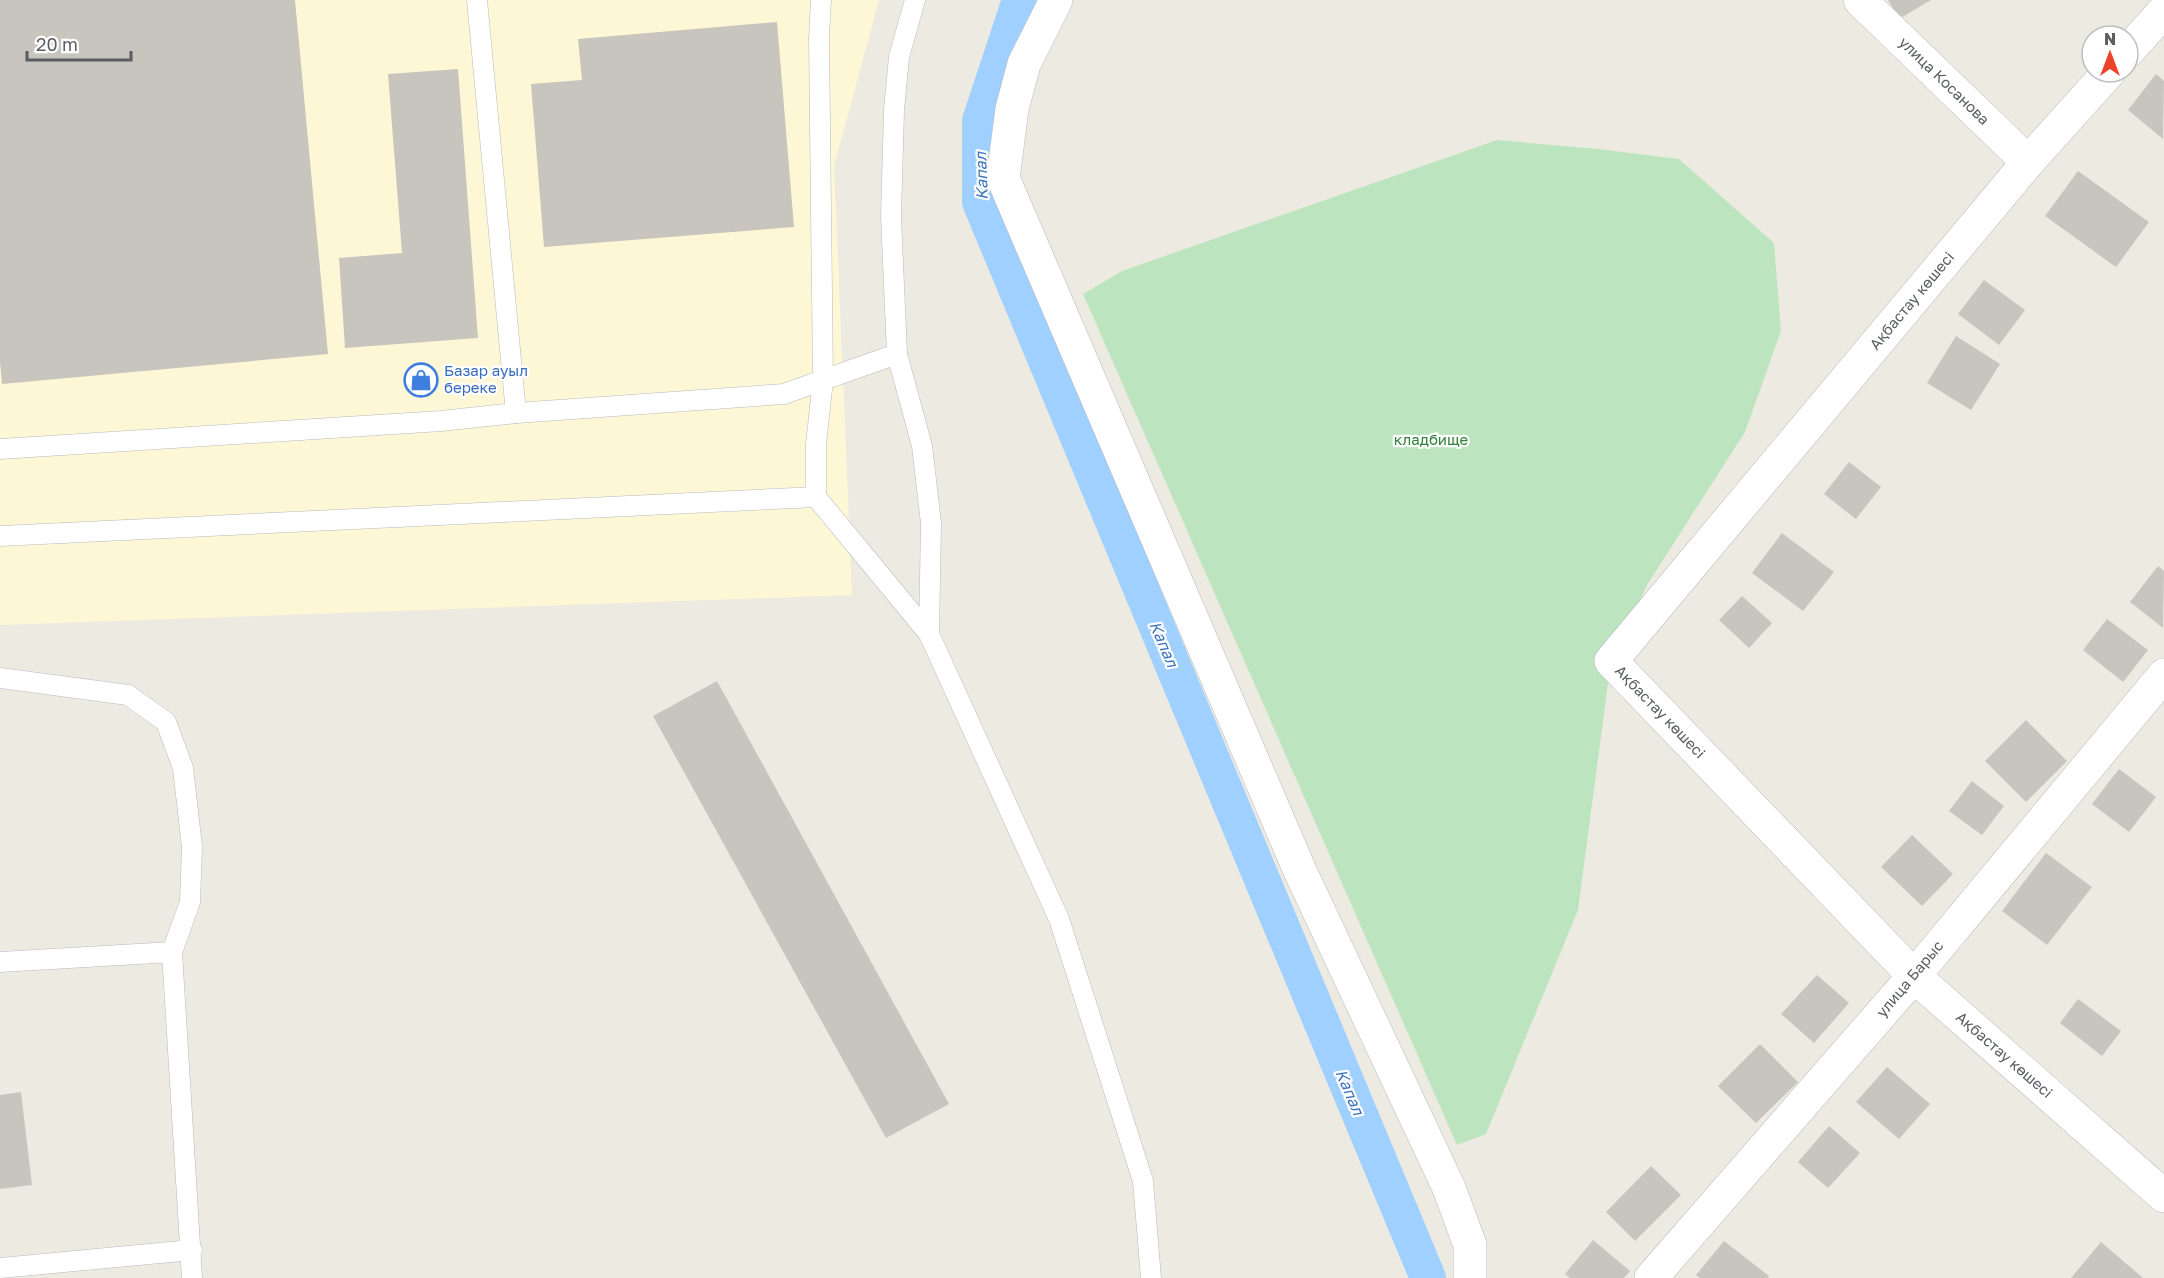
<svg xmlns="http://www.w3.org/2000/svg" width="2164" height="1278" viewBox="0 0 2164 1278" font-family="'Golos Text',sans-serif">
  <rect width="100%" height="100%" fill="#edebe1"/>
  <polygon fill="#fef7d5" points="0,0 879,0 834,166 852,595 0,625"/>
  <polygon fill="#bce5bf" points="1497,140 1598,149 1679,159 1774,243 1781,331 1745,432 1647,585 1611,661 1578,910 1486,1134 1457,1145 1083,294 1122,271"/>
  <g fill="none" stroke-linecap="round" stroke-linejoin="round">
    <polyline stroke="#9fd0ff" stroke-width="36" points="1020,0 980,121 980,202 1428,1278"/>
  </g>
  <g fill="#c8c5be">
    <polygon points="0,0 295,0 328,354 2,384 0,362"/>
    <polygon points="1888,0 1931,0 1899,19"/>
    <polygon points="777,22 794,227 544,247 531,84 582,80 578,39"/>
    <polygon points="458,69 478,338 345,348 339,258 402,253 388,74"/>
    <polygon points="2156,74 2164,81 2163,139 2128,110"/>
    <polygon points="2078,171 2149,222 2116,267 2045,216"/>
    <polygon points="1984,280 2025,310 1999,345 1958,314"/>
    <polygon points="1956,336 2000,364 1971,410 1927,383"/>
    <polygon points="1849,462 1881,487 1856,519 1824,494"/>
    <polygon points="1782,533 1834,572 1803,611 1752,573"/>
    <polygon points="2158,566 2164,571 2163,628 2130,602"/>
    <polygon points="1742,596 1772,623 1749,648 1719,620"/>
    <polygon points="2107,619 2148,650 2123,682 2083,650"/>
    <polygon points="717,681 949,1104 886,1138 653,716"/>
    <polygon points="2026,720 2067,761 2026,802 1985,761"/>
    <polygon points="2119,769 2156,797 2129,832 2092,804"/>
    <polygon points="1972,781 2004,806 1982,835 1949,811"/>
    <polygon points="1912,835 1953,874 1922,906 1881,867"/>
    <polygon points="2046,853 2092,887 2047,945 2002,911"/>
    <polygon points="1817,975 1849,1003 1814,1043 1781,1014"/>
    <polygon points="2078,999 2121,1031 2102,1056 2060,1023"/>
    <polygon points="1760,1044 1798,1082 1756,1123 1718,1086"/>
    <polygon points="1887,1067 1930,1104 1899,1139 1856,1102"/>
    <polygon points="21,1092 32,1185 0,1189 0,1095"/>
    <polygon points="1829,1126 1860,1153 1828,1188 1798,1162"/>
    <polygon points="1651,1166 1681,1195 1635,1241 1606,1212"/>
    <polygon points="1593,1240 1630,1271 1624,1278 1570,1278 1565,1274"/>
    <polygon points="1724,1241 1769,1276 1768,1278 1700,1278 1696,1275"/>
    <polygon points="2101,1242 2143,1278 2071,1278"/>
  </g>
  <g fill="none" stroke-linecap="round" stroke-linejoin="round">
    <defs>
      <g id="lane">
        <polyline points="821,0 819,38 823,380 897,354 891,217 894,110 899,57 915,0"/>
        <polyline points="897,354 922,446 931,523 929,634"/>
        <polyline points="0,449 441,421 516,413 477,0"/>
        <polyline points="816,497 929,634 1059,919 1143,1181 1151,1278"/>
        <polyline points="0,536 816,497 816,444 823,380 784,394 516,413"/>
        <polyline points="0,678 128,695 166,722 183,768 192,847 190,902 172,952"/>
        <polyline points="0,962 172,952 192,1278"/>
        <polyline points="0,1268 192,1250"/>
      </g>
      <g id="street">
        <polyline points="1056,0 1024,64 1012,109 1003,178 1300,871 1449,1188 1470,1245 1470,1278"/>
        <polyline points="1860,0 2028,162"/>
        <polyline points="2128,51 2164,11"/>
        <polyline points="2109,72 2028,162 1611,661 1914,976 2164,1196"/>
        <polyline points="1651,1278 1914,976 2164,675"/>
      </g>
    </defs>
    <use href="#lane" stroke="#b7b9be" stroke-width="21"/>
    <use href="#street" stroke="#b7b9be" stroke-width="34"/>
    <use href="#lane" stroke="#fff" stroke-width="20"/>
    <use href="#street" stroke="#fff" stroke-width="33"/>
  </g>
  <defs>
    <symbol id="shop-ring" viewBox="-11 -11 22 22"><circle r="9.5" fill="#fff" stroke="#3f7fe0" stroke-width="1.5"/><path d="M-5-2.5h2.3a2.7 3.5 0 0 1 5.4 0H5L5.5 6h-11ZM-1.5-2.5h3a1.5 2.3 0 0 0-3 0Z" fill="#3f7fe0"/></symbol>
  </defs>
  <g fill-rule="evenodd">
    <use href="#shop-ring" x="402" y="361" width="38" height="38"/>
  </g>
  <g text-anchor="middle" stroke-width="4.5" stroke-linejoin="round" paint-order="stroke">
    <g font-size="15" fill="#5a5d62" stroke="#fff">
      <text transform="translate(1944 81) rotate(44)" y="5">улица Косанова</text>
      <text transform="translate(1912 301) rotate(-50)" y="5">Ақбастау көшесі</text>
      <text transform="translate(1660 712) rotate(46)" y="5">Ақбастау көшесі</text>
      <text transform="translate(1910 979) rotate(-50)" y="5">улица Барыс</text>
      <text transform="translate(2004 1055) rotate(41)" y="5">Ақбастау көшесі</text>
    </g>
    <g font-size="15" fill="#366cbe" stroke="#fff" text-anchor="start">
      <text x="444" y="376">Базар ауыл<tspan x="444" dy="17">береке</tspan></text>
    </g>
    <g font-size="15" fill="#32813a" stroke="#fff">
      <text x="1431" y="445">кладбище</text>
    </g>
    <g font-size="16" font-style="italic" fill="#3e74bb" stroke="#fff">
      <text transform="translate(981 176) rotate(-92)" y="6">Капал</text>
      <text transform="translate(1164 644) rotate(67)" y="6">Капал</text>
      <text transform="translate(1350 1092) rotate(67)" y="6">Капал</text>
    </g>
  </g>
  <g transform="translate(2110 54)"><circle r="28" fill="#ffffff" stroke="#bdbec0" stroke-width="1.5"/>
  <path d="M0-4.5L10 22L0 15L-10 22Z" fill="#eb4228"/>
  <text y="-9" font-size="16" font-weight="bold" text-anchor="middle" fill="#5a5d62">N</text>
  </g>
  <path d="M27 51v9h104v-9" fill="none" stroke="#5a5d62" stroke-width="3"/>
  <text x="36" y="51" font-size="18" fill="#5a5d62" stroke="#ffffff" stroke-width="4.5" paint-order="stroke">20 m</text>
</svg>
